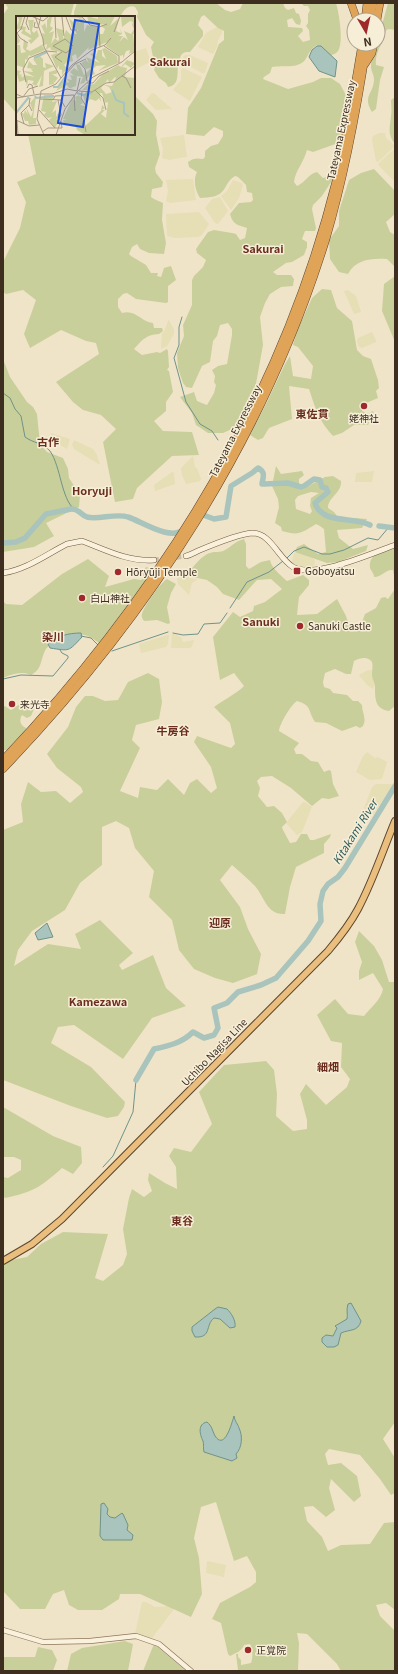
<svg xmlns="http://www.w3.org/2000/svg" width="398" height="1674" viewBox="0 0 398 1674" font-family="Georgia,'Noto Sans JP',serif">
  <rect width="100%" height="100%" fill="#f0e4c8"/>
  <g fill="#e6deb5">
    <polygon points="217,27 222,30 222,33 218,40 217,47 213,54 198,47 206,33"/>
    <polygon points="146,48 150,59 148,63 134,70 134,52"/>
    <polygon points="185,55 190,55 208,63 205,73 202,73 187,65 183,57"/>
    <polygon points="183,68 202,77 190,101 173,90 181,80 181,70"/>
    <polygon points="152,93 155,94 172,109 156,110 146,100"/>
    <polygon points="379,133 385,133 386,138 395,146 378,162 376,161 372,140 373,136"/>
    <polygon points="184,135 187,157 169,160 162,158 163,149 160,138"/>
    <polygon points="395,148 395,182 382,169 378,164"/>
    <polygon points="193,179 196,200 170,203 166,201 168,191 166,180"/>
    <polygon points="233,180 242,183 243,185 239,198 231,210 221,196 227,191"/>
    <polygon points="220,197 228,211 218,224 215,223 205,208 212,199"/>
    <polygon points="199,212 209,224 202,235 198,237 175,238 167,236 166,214"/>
    <polygon points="348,290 356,296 361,312 354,314 344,291"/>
    <polygon points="169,320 174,329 174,334 167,346 161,349 162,333 164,332 168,321"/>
    <polygon points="372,332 376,340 376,342 362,348 358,346 357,340 358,338"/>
    <polygon points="51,433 70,439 67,449 52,440"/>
    <polygon points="74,440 93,449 97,455 100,465 74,449 72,445"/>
    <polygon points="193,456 195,467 197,468 201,479 200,481 186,484 182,475 181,468"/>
    <polygon points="374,471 372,482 355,482 356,473"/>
    <polygon points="172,472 174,473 175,484 155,491 154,485"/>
    <polygon points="298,552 314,559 315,562 314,567 301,567 294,564 292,562 294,553"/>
    <polygon points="186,569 189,578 198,579 192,583 189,595 178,584 177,579"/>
    <polygon points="172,633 181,637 183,642 194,640 193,644 191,648 171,648"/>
    <polygon points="167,635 169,635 168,644 166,647 141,653 139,644"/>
    <polygon points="368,670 372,670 374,685 373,689 367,685 359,675"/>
    <polygon points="367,752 375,758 378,757 387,762 382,779 370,780 356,772 363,756"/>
    <polygon points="376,784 392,784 392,786 373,815 365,810 364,808 372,787"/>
    <polygon points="303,802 305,802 312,807 302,832 297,835 286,823"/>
    <polygon points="207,1561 226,1565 224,1577 206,1573"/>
    <polygon points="142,1602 146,1602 155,1607 169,1606 174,1609 152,1638 135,1634"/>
  </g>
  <g fill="#c9cf9b" fill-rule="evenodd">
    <polygon points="5,3 74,3 71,15 65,17 17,17 17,114 3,98 3,54 4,52 3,49 3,15 8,8"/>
    <path d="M77 3H216L225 10 231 12 240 9 243 3H283L285 8 288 10 294 8 296 13 299 14 301 21 300 25 296 24 292 18 287 20 288 27 302 28 303 31 298 36 303 42 310 40 309 30 306 26 308 23V14L310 10 308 6H304L301 3H336C339 12 345 48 336 53 332 56 328 55 323 54L317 45C310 49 309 54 305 60 298 69 283 65 272 67L270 73 264 77 263 79 288 89 313 82 321 78H331L340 84 348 99 344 131 341 142 313 152 307 150C304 162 295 171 294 182L297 186C305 183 308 174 317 172L323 178 332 176 333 179 322 196 313 205 312 209 316 228 315 231H305L302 239 307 242V247L304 255 292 262 286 263 273 272 277 275H291L294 279 293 286 281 287 270 294 265 303 260 317 263 345 255 389 241 425 223 433H208L196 425 192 413 180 397 194 392 197 401 207 405 214 393 216 385 214 382 215 376 212 370 218 366 227 364 232 335V329L228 323 220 325 217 336 213 341 210 362 202 366 192 388 186 387 183 383 178 368 177 353 184 336 183 325 192 305V280L194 276 203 267 206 260 197 253 196 249 208 232 214 230 232 233 236 234 240 240 245 238 247 228C238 225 233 225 230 214L239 203 251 202 253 200 252 193 247 192 246 185 238 177 235 176C229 180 228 183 225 188 219 198 210 197 200 198 195 190 193 180 197 172L189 167 188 162C193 158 197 158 203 159L205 157V151L211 146 218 144 223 136V131L214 127 204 136 186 134 188 108 201 88 219 44 224 40V31L218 28 204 15 201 17 198 25 203 31V36L190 52C185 52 182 52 180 58L183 63 178 67C177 76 179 85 168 87L166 83 159 78 154 70 155 67 151 47 154 42 146 35 137 17 138 12 135 7C128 4 123 11 120 17H78L74 15V12Z"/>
    <path d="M388 3H395V30C392 30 388 28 386 31 384 34 384 38 383 41 379 48 375 56 376 65L384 67 380 80 376 109 372 112C362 95 374 94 374 79 374 75 371 71 371 67 371 59 374 51 375 44H378L379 36Z"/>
    <path d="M134 95 153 114 157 121 156 134 160 154 155 168 156 173 163 182 162 187 152 189 151 197 154 199 163 203 162 220 166 243 164 254 149 253 140 249 137 244 132 247 129 254 131 256 146 265 151 273H158L157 276 161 277 164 268 171 266 176 280 168 286V302L166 303 136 299 127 293 123 294 118 299V307L122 313C136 309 141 322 153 323L154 328H162L163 331 159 334C146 335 143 339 134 349L142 355 157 352 160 353 167 349 168 351 169 367 167 370 169 371 173 392 166 402V411L154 421 163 431 192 432 199 455 172 456 137 488 133 499 115 502 103 442 116 429 101 415 83 410 73 402 56 382 99 354 96 343 86 341 61 330 30 348 24 334 36 300 23 290 6 294 3 292V262L20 228 26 202 17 182 36 174 28 134H134Z"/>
    <path d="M395 97V144C387 134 390 127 391 116 392 111 391 105 391 100Z"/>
    <path d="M374 169 395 191V214L386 222 390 232 395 235V267L387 259C372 258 356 259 348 274L339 272 330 259 329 240 339 226V211L349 180 361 173Z"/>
    <polygon points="395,276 395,342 382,311 384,284"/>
    <path d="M322 289 331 290 337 308 352 321 357 350 363 356 371 359 378 380 379 388 376 391 378 398 364 404 362 411 369 414 372 411 374 412 368 425H354L342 433 333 436C318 419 316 410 309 389L289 386 292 419 269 428 263 438 258 440 250 435 266 404 285 364 290 356 293 376 311 379 313 366 298 347 293 345 297 331 312 298Z"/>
    <polygon points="3,359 10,377 27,402 33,407 37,414 40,444 47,452 63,458 68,469 69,478 80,495 79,507 46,523 54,536 34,547 3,552"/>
    <path d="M276 466 281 474 302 471 304 475 299 479V489H303L325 477 333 476 341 481C342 493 328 497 328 508L334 512 342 522 353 518 367 519 362 528 337 530 339 538 353 549 368 545 366 551 338 562 327 563 295 552 297 547 304 544 318 554 326 552 324 529 320 526 316 524C301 533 299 536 282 531L281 527 275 523 279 507 278 499 272 486ZM311 492 319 493 311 498 310 506 312 511 310 514 296 509 295 500 298 496Z"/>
    <path d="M244 539 246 544V566L249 569 261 562 270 560C271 567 281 576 287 581L303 575 309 580V585L299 597 297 615 317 614 337 599 346 616 351 631 361 625 365 614 376 608 381 598 385 597 388 599 395 589V706L389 711C375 709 375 699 375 687 375 683 372 679 372 675 372 670 373 666 372 662 367 656 361 658 354 661L351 674H346L335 669 325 673 323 682 324 687 330 689 333 693 347 695 353 701H358L362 705C362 713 367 718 363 726L360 728 356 726 342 731 326 723 315 722C307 710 313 706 297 701 291 705 280 723 279 731L299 743 294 749 296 754H302L311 761 318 762 324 772 329 770 331 771 333 784 339 796 329 799 322 798 312 806 291 788 272 776 261 777 257 781 260 788 258 796 267 807 274 806 282 813 287 822 282 827 283 830 290 843 296 842 301 834H307L310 840H314L331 834 330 837 324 844V853L296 867 290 887 285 914C267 915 265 898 255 886 248 879 240 872 232 865L220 880 240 907 248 929 261 954 257 974 233 983 215 978 194 969 179 950 172 920 149 897 154 871 135 848 129 828 116 821 102 827V865L80 883 65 910 32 931 18 950 14 966 48 944 81 949 75 934 100 920 133 953 119 965 122 970 153 955 166 988 186 1006 152 1018 123 1059 74 1025 58 1027 51 1043 91 1067 125 1102 124 1107 118 1116 107 1118 71 1106 3 1080V830L23 822 21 804 28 782 41 792 56 791 70 803 83 792 81 787 57 768 47 754 68 727 76 707 85 696H93L105 701 118 700 128 682 148 673 159 679 162 702 159 719 136 725 132 740 140 748 120 791 138 798 140 787 157 790 168 779 184 795 190 783 197 779 211 793 217 788 211 767 194 742 197 736 231 748 235 744 230 723 214 707C223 700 236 694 244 686L234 673 220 680 213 637 233 612 240 617 253 611 254 606 265 602 282 589 271 579 257 580 239 600 223 594 217 587 207 580 188 576C190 569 202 555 210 553 215 551 220 553 225 550 232 546 236 541 244 539Z"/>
    <path d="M395 547V582L393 570C386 569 382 577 374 577 374 573 371 571 370 568 368 553 384 551 395 547Z"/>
    <path d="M88 559 109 576 105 587 134 579 141 580 143 578V571L146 567 149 568 152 574 101 644C95 641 91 636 84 635 77 633 51 642 46 649 40 659 43 669 31 675 22 671 12 674 3 678V601L6 604 22 605 62 574Z"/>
    <path d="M167 579 176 584 171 593 167 607 170 623 168 624 157 620 145 621 143 620C142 617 141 616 142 614 144 606 161 582 167 579Z"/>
    <path d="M24 703 34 709 31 716 27 718 22 715C19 720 20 725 26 728V731L9 750H3V705L11 710 20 704Z"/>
    <path d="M359 931 374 946 382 960 389 982H395V1422L383 1439 395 1458V1493L391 1495 380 1479 360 1455 329 1449 325 1454 328 1465 341 1463 357 1476 361 1496 354 1502 331 1479 329 1488 335 1510 326 1517 313 1506 304 1507 307 1521 322 1537 328 1551 341 1545 370 1544 384 1523 395 1522V1610L386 1603 376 1605 380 1616 395 1631V1671H341L337 1664 307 1634 297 1633 299 1643 298 1671 238 1670 236 1654H238V1657L241 1660V1665L251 1663C253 1657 253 1649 250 1644L244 1645C242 1651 236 1653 230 1656L228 1654 221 1623 212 1619 220 1603 250 1587 256 1582V1572L247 1556 234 1561 216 1502 201 1507 194 1538 199 1558 202 1594 191 1617 140 1594H120L119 1599 102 1610H78L69 1605 64 1590 53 1594 45 1609H20L3 1591V1264L6 1261 27 1257 41 1244 63 1232 108 1234 95 1278 103 1281 123 1265 127 1254 123 1229 129 1198 132 1189 144 1197 152 1191 148 1180 149 1173 165 1183 177 1189 176 1167 169 1156 174 1148 191 1152 212 1124 199 1092 224 1065 266 1061 274 1070 277 1094 276 1116 293 1131 307 1129V1120L300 1094 306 1084 326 1105 347 1087 350 1079 341 1067 342 1043 331 1041 317 1015 335 999 348 1014 364 1016C371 1007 381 1000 383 989L373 973 359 980V971L362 962 355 942Z"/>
    <path d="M3 1107 53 1136 81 1147 82 1163 73 1174 62 1168C41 1187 33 1192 5 1198L3 1196V1177L8 1178 21 1170V1160L14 1157H3Z"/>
    <polygon points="125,1641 133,1644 128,1671 67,1671 71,1654 82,1648"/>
    <polygon points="154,1644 186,1671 143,1671"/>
    <polygon points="38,1647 52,1650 57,1660 53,1671 3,1671 3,1657 35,1657"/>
  </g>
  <g fill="#a9c4bc" stroke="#6f938a">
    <polygon points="317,46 321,46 337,61 335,77 319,71 309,57 312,50"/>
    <path d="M81 633 82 637C68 652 70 651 50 648L48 644C57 636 68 633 81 633Z"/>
    <polygon points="47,923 53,937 38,940 35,933"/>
    <path d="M351 1303 361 1321C358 1332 350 1329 341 1333L338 1345 334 1347H327L322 1342V1338L326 1335 333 1336 337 1328 335 1326 347 1319C348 1314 346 1310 348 1304Z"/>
    <path d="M218 1307 227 1309C231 1313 236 1320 235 1327L230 1328 220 1319 214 1318C205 1325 212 1338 195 1337L192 1331V1327L215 1309Z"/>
    <path d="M234 1416C235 1422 238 1424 239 1428 243 1436 242 1448 236 1454L237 1458 232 1461 204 1452C203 1448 204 1445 203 1441 200 1435 197 1424 207 1422 212 1426 212 1430 215 1436 225 1451 232 1422 234 1416Z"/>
    <polygon points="104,1503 108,1509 107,1514 110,1517 115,1518 122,1513 123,1514 128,1525 127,1530 133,1535 132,1540 103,1540 100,1536 101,1504"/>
  </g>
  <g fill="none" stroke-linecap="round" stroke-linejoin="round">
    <g stroke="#6f938a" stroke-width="1">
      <polyline points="182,317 179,327 179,345 174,358 186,402 200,424 212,431 218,440"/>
      <path d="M3 393 10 398 15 409 21 416 25 437C33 443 43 443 50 451 61 467 61 498 74 509"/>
      <polyline points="286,559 294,551 304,547 322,554 330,554 344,550 368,538 378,540 389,527"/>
      <polyline points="230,608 247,582 269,572 283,561"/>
      <polyline points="173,633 183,635 198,634 204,624 220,623 227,613"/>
      <polyline points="81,636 91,638 98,645"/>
      <polyline points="112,651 168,632"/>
      <polyline points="3,679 21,675 53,676 68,658 68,656 62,653 60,650"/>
      <polyline points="103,1167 113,1156 133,1112 136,1080"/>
    </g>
    <g stroke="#a9c4bc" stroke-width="5.5">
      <path d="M198 513 214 519 226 517 231 486 252 473 258 468C266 472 263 477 262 484H264L288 483 301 487 304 486 314 479 320 480 322 487 326 488 328 492 315 503C322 525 354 516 370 525"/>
      <polyline points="379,526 395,528"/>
      <path d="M3 543 16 542 25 538 46 514 71 509C78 508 81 515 87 517 98 520 116 513 128 517 141 521 171 542 184 529"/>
      <path d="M136 1080 154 1049C168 1046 182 1043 193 1032L204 1038 214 1035 218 1028 214 1008 227 1003 238 992 261 985 276 978 308 941 321 921 320 904 323 891 328 884 338 877 345 868 395 786"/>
    </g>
    <polyline stroke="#ccc0a6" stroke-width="5" stroke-dasharray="5 2.5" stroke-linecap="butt" points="154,560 186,556"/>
    <defs>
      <polyline id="tertiary" points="3,1630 43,1642 90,1641 136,1636 159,1644 191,1671"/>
      <g id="secondary">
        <path d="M186 556C191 555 195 552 200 550 212 545 239 534 252 533 271 533 278 558 293 567 314 579 373 553 395 545"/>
        <path d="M3 573C26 570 47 554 67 544L82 541C106 550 128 562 154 560"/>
      </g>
      <path id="trunk" d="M3 1261 32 1244 62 1219 328 951C339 938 350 924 358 909 373 881 383 850 395 821"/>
      <g id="motorway">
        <polyline points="351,3 357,20"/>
        <polyline points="365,20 367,3"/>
        <polyline points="371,20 373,3"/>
        <polyline points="377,20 380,3"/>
        <polyline points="365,64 372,53 374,44"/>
        <path d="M3 760C159 595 280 404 336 181 347 136 354 90 362 44"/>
        <path d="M3 769C148 618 264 440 326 239 345 175 357 110 367 44"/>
      </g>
    </defs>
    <use href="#tertiary" stroke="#8d765c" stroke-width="6"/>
    <use href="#secondary" stroke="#6f573f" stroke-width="6"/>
    <use href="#trunk" stroke="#5b4430" stroke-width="8"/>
    <use href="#motorway" stroke="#5b4430" stroke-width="8"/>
    <use href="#tertiary" stroke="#faf1dc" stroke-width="4.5"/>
    <use href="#secondary" stroke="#faf1dc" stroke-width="5"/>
    <use href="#trunk" stroke="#eabe7c" stroke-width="6"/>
    <use href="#motorway" stroke="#e0a458" stroke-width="7"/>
  </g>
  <g fill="#9e2a2b" stroke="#f7eed8" stroke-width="1.5">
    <circle cx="364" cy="406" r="4"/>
    <rect x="293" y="567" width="8" height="8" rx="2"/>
    <circle cx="118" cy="572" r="4"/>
    <circle cx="82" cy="598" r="4"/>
    <circle cx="300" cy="626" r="4"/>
    <circle cx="12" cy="704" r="4"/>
    <circle cx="248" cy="1650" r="4"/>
  </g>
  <g text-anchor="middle" stroke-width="3" stroke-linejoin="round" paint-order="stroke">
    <g font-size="10" fill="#3d2e20" stroke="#f7eed8">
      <text transform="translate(341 130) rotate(-78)" y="4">Tateyama Expressway</text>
      <text transform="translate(235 431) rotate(-63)" y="4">Tateyama Expressway</text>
      <text transform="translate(214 1052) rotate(-46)" y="4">Uchibo Nagisa Line</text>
    </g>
    <g font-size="10" fill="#3d2e20" stroke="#f7eed8" text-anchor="start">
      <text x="364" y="422" text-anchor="middle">姥神社</text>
      <text x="305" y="575">Goboyatsu</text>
      <text x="126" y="576">Hōryūji Temple</text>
      <text x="90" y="602">白山神社</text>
      <text x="308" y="630">Sanuki Castle</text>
      <text x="20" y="708">来光寺</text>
      <text x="256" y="1654">正覚院</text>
    </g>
    <g font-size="11" font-weight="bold" fill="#6b2e1e" stroke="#f7eed8">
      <text x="170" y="66">Sakurai</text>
      <text x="263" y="253">Sakurai</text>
      <text x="312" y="418">東佐貫</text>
      <text x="48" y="446">古作</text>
      <text x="92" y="495">Horyuji</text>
      <text x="261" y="626">Sanuki</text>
      <text x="53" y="641">染川</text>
      <text x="173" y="735">牛房谷</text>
      <text x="220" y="927">迎原</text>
      <text x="98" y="1006">Kamezawa</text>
      <text x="328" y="1071">細畑</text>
      <text x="182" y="1225">東谷</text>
    </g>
    <g font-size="11" font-style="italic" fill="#2f5d5a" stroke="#f7eed8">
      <text transform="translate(355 832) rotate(-58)" y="4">Kitakami River</text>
    </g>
  </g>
  <g transform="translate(16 16)">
    <rect width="119" height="119" fill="#f0e4c8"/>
    <path d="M1 0H7L4 10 10 11 9 15 15 19 12 4H18L16 15 18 17 21 14 23 20 15 28 12 24 16 23 5 17 7 14 0 13 3 4ZM34 0 36 1 34 10 37 12 33 17 38 15 35 28 39 22 42 25 43 23 40 12 47 14V24L50 14 55 19 57 15 59 18H61L59 15 63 14 56 12 53 2 59 8 58 3 64 7 63 2 68 3V16L71 9 81 11 84 18H87L89 13 85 10 90 8 80 9V6L73 8 71 0 82 3V0H99L94 10 103 2 100 15 105 17 104 12 106 18 102 20H107L103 26 108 21 112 24 108 15 115 18 118 13 116 9 117 6 114 5 106 11 105 1 119 0V18H117L119 35 113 38 114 34 110 35 107 43V39L104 40 90 30 91 26 72 34 73 31 61 43 60 38 56 40 57 45 53 46V49L51 46 48 49 51 52 46 59V54L43 53V49L41 53 35 39 45 36 35 34 34 31 30 34 31 28 26 30 29 34 15 40 13 39 11 44 9 43V52L0 49 1 18 4 25 1 29H4L5 37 10 36 7 32 8 23 12 29 10 33 14 35 22 31 27 28 26 17 29 18 24 7 26 10 29 7 31 13V4ZM89 32 101 40 102 47 82 55 90 49 80 50 77 53 79 58 73 60 68 67 64 68 67 61 61 60 60 70 55 72 60 73 53 72 51 69 40 75 47 65 50 63 51 67 53 66 51 63 56 64 54 59 58 60 54 56 58 52 62 55 60 48 64 49 68 59 75 52 70 53 65 47 70 44 73 47 70 41 84 47 74 38 78 37 77 39 80 40 82 34H86V40L90 43 86 33ZM24 40 27 43V51L30 52 29 47 38 50 28 55 27 70 23 71 26 59 20 70 16 68 18 65 12 64 11 70 9 64 3 66 0 54 5 55 3 58 7 59 4 60 7 61 6 64 8 59 19 61 7 55 17 56 15 53H18L11 52 13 45 17 49H21L17 43ZM111 44 119 47 115 52 109 48 106 51 111 52 110 56 109 61 119 62V119H69L61 114 60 111 48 109 47 104H51L47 103 56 83 60 85 59 81 63 79 67 87 64 89 69 90 67 112 85 95 86 89 89 92 86 94H89L85 98 90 102 92 86 89 87 86 77H84L85 86 83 82 80 85 74 83 70 89 67 80 72 74H66L71 69 78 68 86 59 102 49 105 51ZM99 61 100 62 96 70 88 69 93 71 96 76 90 78 85 72 92 63 93 67ZM40 54 42 56 40 58H36L42 62 38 67 37 64 38 68 33 69V56ZM28 79H38L36 86 41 85 36 97 40 94V101L42 97 44 99 40 104 44 103 39 112 33 104 36 101 32 102 28 99 30 96 25 95ZM20 80 17 102H20V108L13 109 12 105H9L5 96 8 98 9 94 12 99 10 91 15 101 17 95 14 87Z" fill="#c9cf9b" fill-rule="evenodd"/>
    <path fill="none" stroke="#a9c4bc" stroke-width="2" d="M18 42 31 36M37 71H42L49 61M96 74 100 84 108 87V97L113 101M61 77 67 79 76 77M19 80 20 82 38 80M0 97 13 81"/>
    <path fill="none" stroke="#a89b85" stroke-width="1" d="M9 0 5 13 1 17 4 22 12 27M12 0 10 7 13 14M15 0 27 5 33 0M19 0 27 23M37 0 66 1 74 9 83 11 91 8M39 1 40 22M46 1 48 20M50 1 55 14H61M19 6 18 11 22 12 25 0M83 11 84 31M98 16 104 0M27 23 28 31 45 62M88 30 103 40V47M56 32 50 37 37 30 49 23 57 30M46 46 39 41 46 36M64 47 69 53 71 65M49 59 59 48 70 43M106 60 110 62 115 72M10 66 7 53 13 42 30 35 41 36M71 67H77L83 60 93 55M11 72 13 68 16 69 18 78M79 74 87 82 90 94M61 75 64 62M63 75 76 76 90 67 98 66 119 50M66 76 65 82 70 90 68 105 70 116M0 78 7 81 13 73 22 70M24 78H36L51 73 61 75M0 82 24 78M14 82 13 89 16 95M24 83 45 84 49 91M37 84 39 80 58 79 59 95M23 94 39 112M0 104 13 110 23 109M1 104 2 119M42 105 45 99 42 84M8 108 5 97 13 89M26 116 32 112H46L45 105M28 119 21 103 25 75 40 68 56 49 76 34 89 29 95 22M40 119 49 93 61 76 77 61 106 46 119 35"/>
    <path fill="#1d4ed8" fill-opacity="0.15" stroke="#1d4ed8" stroke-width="2" d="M59 4 83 8 67 111 42 107Z"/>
    <rect width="119" height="119" fill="none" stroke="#3d2e20" stroke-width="2"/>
  </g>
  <rect width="398" height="1674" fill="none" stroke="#3d2e20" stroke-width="8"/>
  <g transform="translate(366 32) rotate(171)"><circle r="19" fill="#f7eed8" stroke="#ada18e"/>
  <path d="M0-3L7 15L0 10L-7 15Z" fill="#9e2a2b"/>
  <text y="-6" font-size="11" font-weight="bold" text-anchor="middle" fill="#3d2e20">N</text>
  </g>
</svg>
